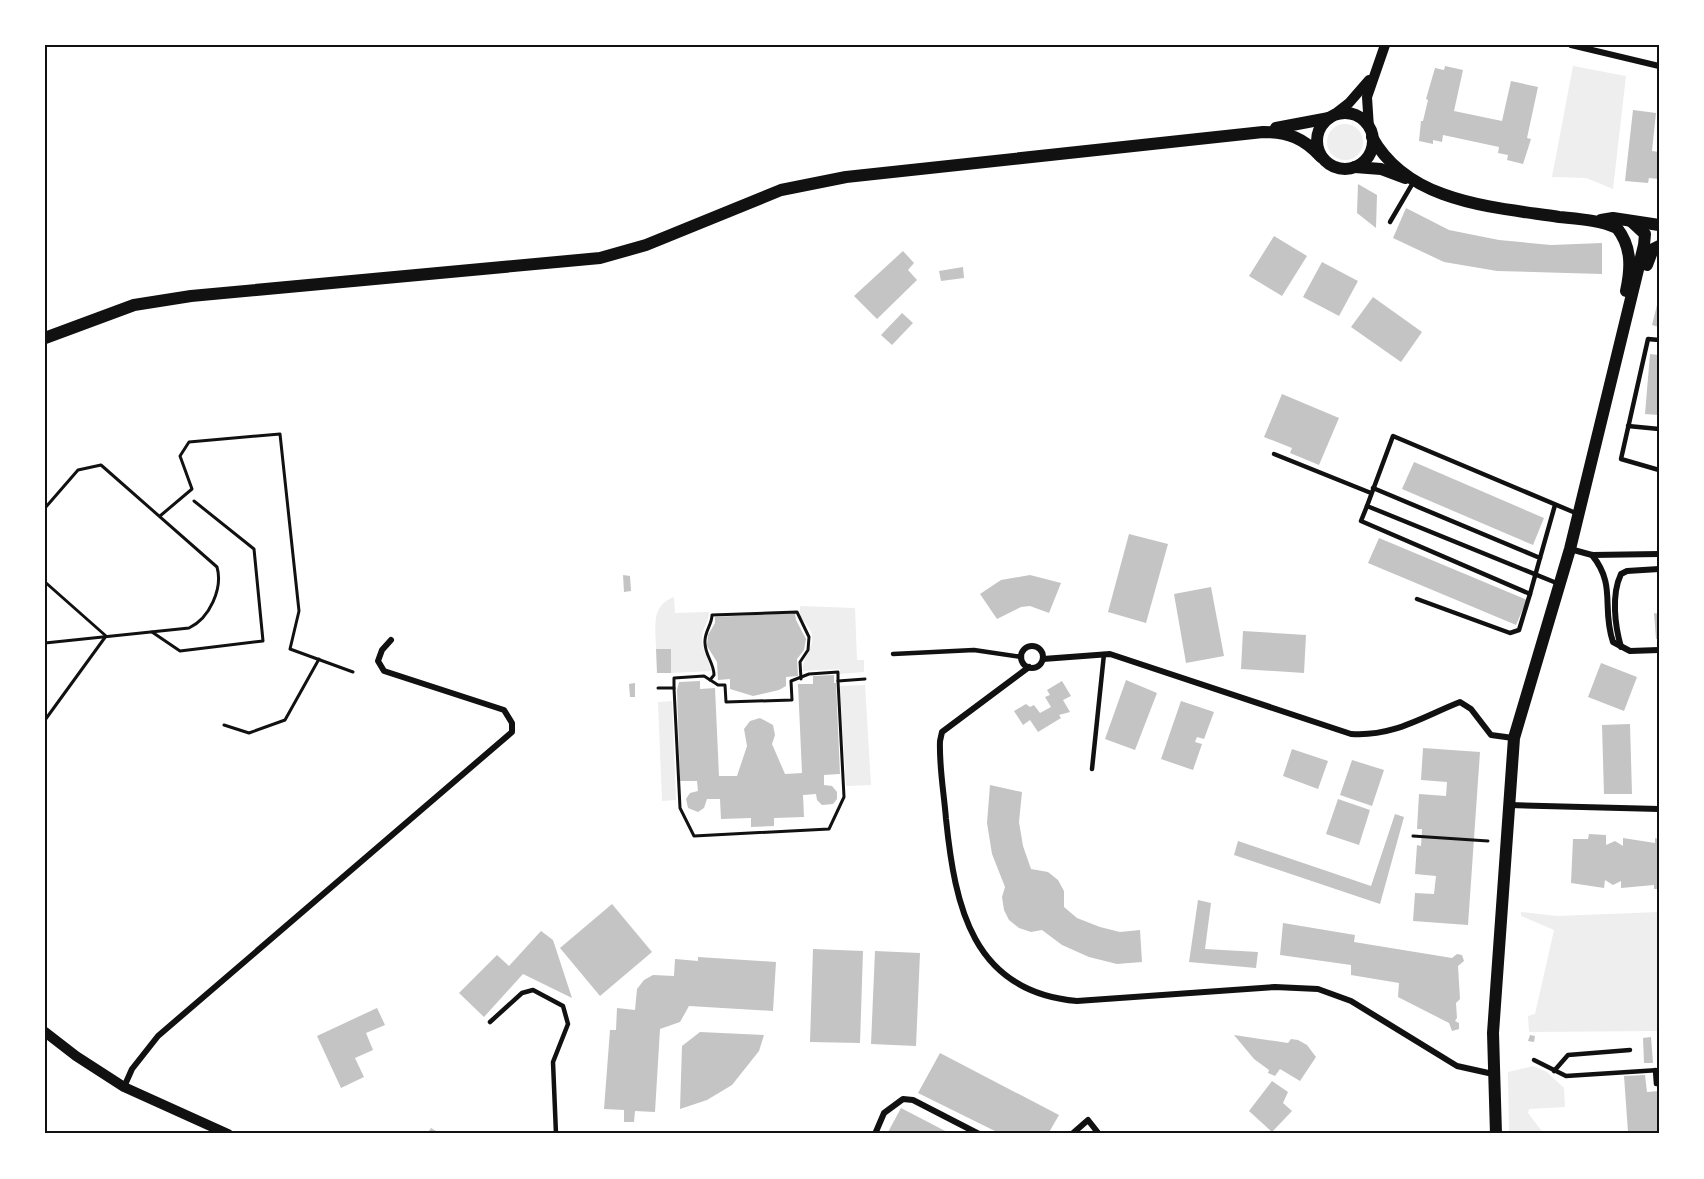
<svg xmlns="http://www.w3.org/2000/svg" width="1704" height="1179" viewBox="0 0 1704 1179" font-family="Poppins,sans-serif">
  <rect width="100%" height="100%" fill="#fff"/>
  <g fill="#eee">
    <polygon points="1573,66 1626,76 1613,189 1586,178 1552,177"/>
    <circle cx="1345" cy="142" r="18"/>
    <path d="M674 597 675 613 709 612C709 622 702 628 702 639 702 652 710 660 711 671L671 673V649H656C656 628 650 606 674 597Z"/>
    <path d="M800 606 855 608 857 660H864V672L840 674V669L803 671C803 648 826 642 800 617Z"/>
    <polygon points="865,685 871,785 846,786 840,686"/>
    <polygon points="672,701 676,800 662,801 658,702"/>
    <polygon points="1521,912 1557,916 1659,912 1659,1031 1529,1032 1528,1016 1535,1014 1554,930 1521,916"/>
    <polygon points="1533,1066 1547,1072 1564,1088 1565,1107 1529,1109 1528,1113 1544,1134 1509,1134 1508,1072"/>
  </g>
  <g fill="#c4c4c4">
    <polygon points="1445,66 1463,70 1454,111 1502,121 1511,81 1538,87 1527,138 1531,139 1523,164 1507,160 1508,155 1498,153 1499,147 1443,135 1442,142 1433,140 1433,144 1419,141 1421,121 1423,121 1428,100 1426,99 1435,68 1444,70"/>
    <polygon points="1633,110 1656,113 1652,151 1659,152 1659,179 1649,178 1648,183 1625,181"/>
    <polygon points="1358,184 1377,195 1376,228 1357,213"/>
    <polygon points="1406,208 1449,230 1499,240 1551,245 1602,243 1602,274 1497,271 1444,262 1393,238"/>
    <polygon points="1274,236 1307,256 1282,296 1249,276"/>
    <polygon points="903,251 914,263 908,270 917,280 877,319 854,296"/>
    <polygon points="1322,262 1358,281 1339,316 1303,297"/>
    <polygon points="963,267 964,278 941,281 939,271"/>
    <polygon points="1373,297 1422,332 1401,362 1351,327"/>
    <polygon points="1658,301 1659,301 1659,327 1652,325"/>
    <polygon points="902,313 913,323 892,345 881,335"/>
    <polygon points="1650,354 1659,355 1659,415 1645,414"/>
    <polygon points="1282,394 1339,418 1319,465 1290,453 1292,448 1264,437"/>
    <polygon points="1414,462 1544,518 1533,545 1402,489"/>
    <polygon points="1129,534 1168,544 1146,623 1108,612"/>
    <polygon points="1379,538 1527,600 1516,625 1368,563"/>
    <polygon points="623,575 630,576 631,591 624,592"/>
    <polygon points="1030,575 1061,583 1049,613 1030,606 1021,607 997,619 980,594 1001,580"/>
    <polygon points="1211,587 1224,656 1186,663 1174,594"/>
    <polygon points="795,613 796,620 806,639 804,650 797,659 798,676 786,677 786,686 779,690 753,696 730,689 730,679 718,680 717,662 707,646 708,635 715,623 715,617"/>
    <polygon points="1654,613 1659,614 1659,639 1656,639"/>
    <polygon points="1243,631 1306,635 1304,673 1241,669"/>
    <polygon points="656,649 671,649 671,673 657,673"/>
    <polygon points="1601,663 1637,677 1624,711 1588,697"/>
    <polygon points="834,675 834,683 836,683 840,774 824,775 824,785 832,786 837,792 837,799 833,804 822,805 817,800 816,794 803,795 804,817 774,818 774,826 751,827 751,818 721,819 720,799 707,799 704,808 698,812 688,808 686,799 690,793 698,791 697,781 680,781 677,690 679,682 700,681 700,689 715,688 719,776 737,776 747,746 744,729 750,721 760,718 773,725 775,735 772,744 785,774 802,773 798,684 813,684 813,676"/>
    <polygon points="1126,680 1157,693 1135,750 1105,739"/>
    <polygon points="1062,681 1071,696 1063,700 1070,712 1059,715 1061,718 1038,732 1030,720 1023,725 1014,711 1026,704 1030,707 1034,705 1040,713 1051,707 1045,697 1050,695 1047,690"/>
    <polygon points="635,683 635,697 630,697 629,684"/>
    <polygon points="1181,701 1214,712 1204,739 1197,737 1195,742 1202,744 1193,770 1161,759"/>
    <polygon points="1630,724 1632,794 1604,794 1602,725"/>
    <polygon points="1423,748 1480,752 1468,925 1413,921 1415,893 1434,894 1436,876 1415,874 1417,845 1421,846 1422,829 1417,829 1419,794 1446,796 1447,782 1421,780"/>
    <polygon points="1292,749 1328,761 1318,789 1283,776"/>
    <polygon points="1352,760 1384,770 1372,806 1340,795"/>
    <polygon points="990,785 1022,792 1019,822 1023,846 1031,869 1048,872 1058,880 1064,891 1064,907 1077,918 1100,927 1120,932 1140,930 1142,962 1117,964 1089,957 1062,945 1042,930 1031,932 1019,928 1009,920 1004,910 1002,897 1005,887 992,854 987,823"/>
    <polygon points="1338,799 1370,810 1359,845 1326,834"/>
    <polygon points="1395,814 1404,817 1380,904 1234,855 1238,841 1371,886"/>
    <polygon points="1589,834 1606,835 1606,845 1615,841 1623,846 1623,838 1655,843 1655,838 1659,839 1659,889 1654,889 1654,885 1621,888 1621,881 1613,885 1605,880 1604,888 1571,883 1573,839 1588,839"/>
    <polygon points="1198,900 1211,903 1205,949 1258,952 1256,968 1189,962"/>
    <polygon points="612,904 652,952 600,996 560,948"/>
    <polygon points="1283,923 1355,935 1354,942 1452,958 1457,954 1462,955 1464,961 1458,966 1460,999 1456,1003 1457,1018 1455,1021 1459,1023 1459,1029 1452,1031 1449,1023 1398,997 1399,983 1351,975 1351,965 1280,955"/>
    <polygon points="541,931 553,940 572,998 523,974 484,1017 459,993 497,955 509,966"/>
    <polygon points="813,949 863,951 860,1043 810,1042"/>
    <polygon points="875,951 920,953 916,1046 871,1044"/>
    <polygon points="698,957 776,962 773,1011 689,1006 680,1022 660,1029 655,1112 635,1111 634,1122 624,1122 624,1110 604,1109 610,1030 616,1030 617,1008 635,1010 637,989 644,980 653,975 674,976 675,959 698,961"/>
    <polygon points="377,1008 385,1025 366,1033 373,1050 355,1058 364,1077 341,1088 317,1036"/>
    <polygon points="700,1032 764,1035 759,1051 732,1085 707,1100 680,1109 682,1046"/>
    <polygon points="1234,1035 1288,1043 1291,1039 1298,1040 1307,1045 1316,1057 1300,1081 1280,1069 1275,1076 1268,1073 1269,1070 1254,1059"/>
    <polygon points="1530,1035 1535,1036 1534,1042 1528,1041"/>
    <polygon points="1651,1037 1653,1063 1644,1063 1643,1038"/>
    <polygon points="940,1053 1059,1115 1048,1134 1001,1134 918,1093"/>
    <polygon points="1645,1075 1647,1092 1659,1091 1659,1134 1624,1134 1628,1132 1624,1076"/>
    <polygon points="1272,1081 1288,1092 1283,1103 1292,1111 1272,1132 1249,1111"/>
    <polygon points="901,1108 951,1134 887,1134"/>
    <polygon points="431,1128 441,1134 427,1134"/>
  </g>
  <g fill="none" stroke-linecap="round" stroke-linejoin="round">
    <g stroke="#111" stroke-width="3">
      <path d="M45 508 78 470 101 465 217 567C223 588 210 618 189 628L45 643"/>
      <polyline points="160,516 192,489 180,456 189,442 280,434 299,611 290,649 353,672"/>
      <polyline points="45,582 106,636 45,720"/>
      <polyline points="152,632 180,651 263,641 254,549 194,501"/>
      <path d="M710 680 714 675C714 663 705 655 705 643 704 632 712 625 712 615L797 612 809 637 808 650 800 662 801 679"/>
      <polyline points="658,688 674,688 680,808 694,836 829,829 844,797 838,681 865,679"/>
      <polyline points="674,688 674,678 704,676 718,685 725,685 726,702 792,700 791,681 809,674 838,672 838,681"/>
      <polyline points="224,725 249,733 285,720 319,659"/>
      <polyline points="1413,836 1488,841"/>
    </g>
    <g stroke="#111" stroke-width="4.5">
      <polyline points="1390,222 1414,181"/>
      <polyline points="1659,340 1648,339 1621,459 1659,470"/>
      <polyline points="1628,426 1659,429"/>
      <polyline points="1274,454 1371,493"/>
      <polyline points="1367,506 1361,521 1530,594 1540,558 1373,488"/>
      <polyline points="1540,558 1555,505"/>
      <polyline points="1559,584 1367,506 1393,436 1578,514"/>
      <polyline points="1417,599 1510,633 1519,630 1530,594"/>
      <polyline points="893,654 974,650 1022,657"/>
      <polyline points="1092,769 1104,654"/>
      <polyline points="490,1022 522,993 533,990 563,1006 568,1024 553,1062 556,1134"/>
      <polyline points="1534,1060 1566,1076 1659,1070"/>
      <polyline points="1655,1070 1656,1084 1659,1084"/>
      <polyline points="1554,1071 1568,1055 1630,1050"/>
    </g>
    <g stroke="#111" stroke-width="6">
      <polyline points="1571,45 1659,66"/>
      <polyline points="1570,549 1592,555 1659,554"/>
      <path d="M1592 555C1617 586 1601 607 1613 642L1630 651 1659 650"/>
      <circle cx="1032" cy="657" r="11"/>
      <path d="M1621 647C1615 626 1611 595 1621 574L1627 571 1659 569"/>
      <path d="M1043 659 1110 654 1351 734C1393 737 1422 717 1460 702L1471 709 1491 735 1513 738"/>
      <path d="M1029 667 942 732 940 741C939 767 944 793 946 819 955 906 972 992 1077 1001L1275 987 1318 989 1351 1001 1457 1066 1493 1074"/>
      <polyline points="1509,805 1659,809"/>
      <polyline points="124,1087 132,1069 158,1036 512,732 512,723 504,710 384,671 378,661 382,650 391,640"/>
      <polyline points="875,1134 884,1113 903,1099 913,1100 979,1134"/>
      <polyline points="1072,1134 1088,1120 1099,1134"/>
    </g>
    <g stroke="#111" stroke-width="10">
      <polyline points="1331,117 1349,103 1369,80"/>
      <polyline points="1369,128 1367,97 1385,45"/>
      <polyline points="45,1032 76,1056 124,1087 228,1134"/>
    </g>
    <g stroke="#111" stroke-width="12">
      <circle cx="1345" cy="141" r="28"/>
      <polyline points="1276,128 1329,118"/>
      <path d="M1372 137C1408 203 1493 207 1559 217 1578 219 1599 220 1617 228 1632 247 1631 268 1626 291"/>
      <polyline points="1355,167 1381,169 1405,178"/>
      <polyline points="1601,220 1613,218 1659,225"/>
      <polyline points="1647,265 1653,249 1659,246"/>
      <path d="M45 338 134 305 191 296 600 258 646 245 781 190 846 177 1263 132C1288 132 1304 138 1321 157"/>
      <polyline points="1496,1134 1493,1033 1514,738 1570,549 1644,245 1645,234 1631,221"/>
    </g>
  </g>
  <rect width="1704" height="1179" fill="none" stroke="#ffffff" stroke-width="93"/>
  <rect x="46" y="46" width="1612" height="1086" fill="none" stroke="#111" stroke-width="2"/>
</svg>
